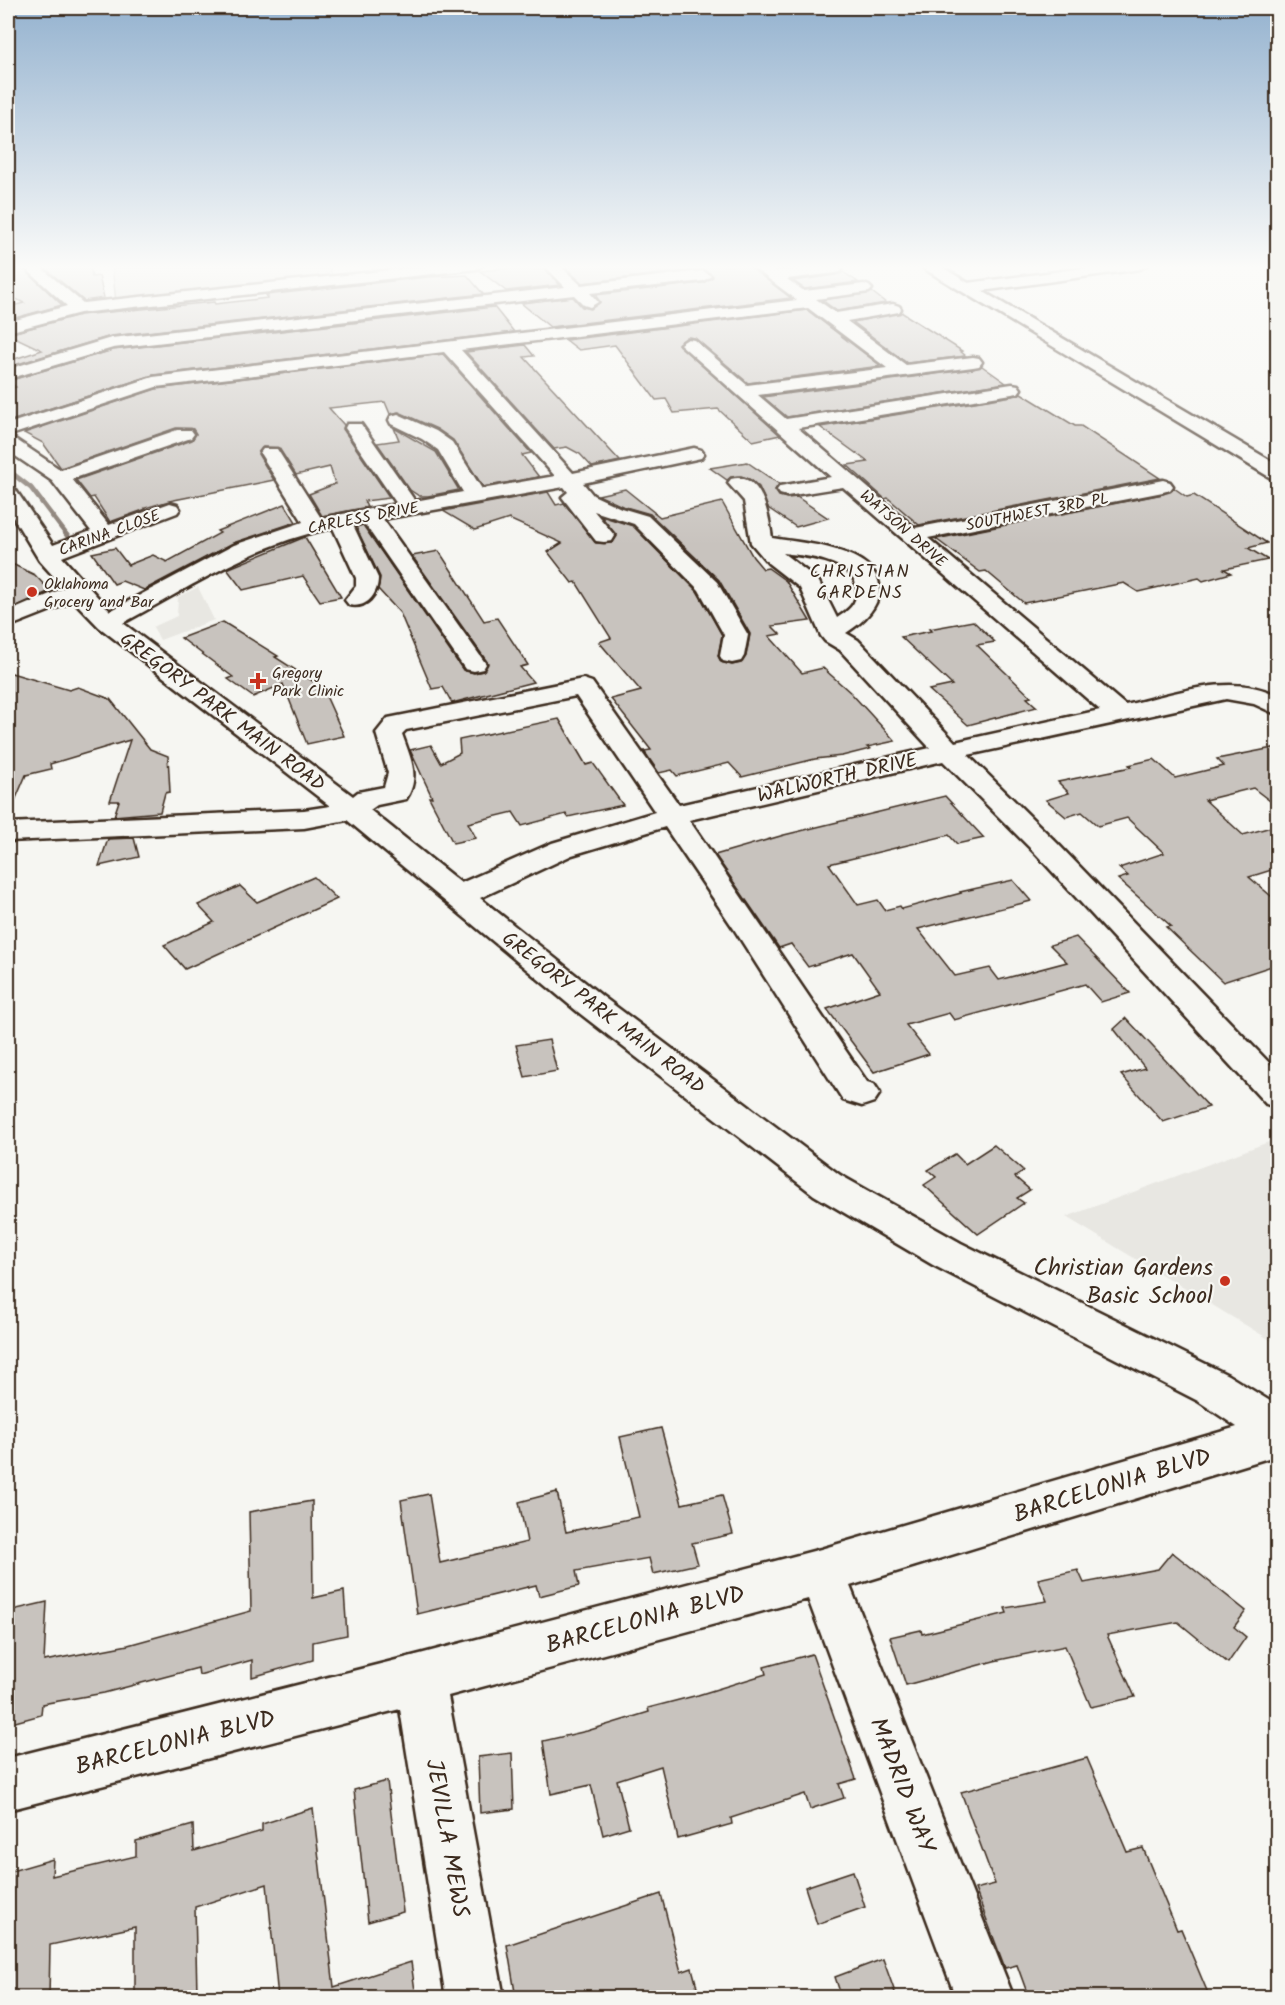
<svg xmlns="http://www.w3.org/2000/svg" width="1285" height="2005" viewBox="0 0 1285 2005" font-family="Kalam,sans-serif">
  <rect width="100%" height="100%" fill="#f6f6f2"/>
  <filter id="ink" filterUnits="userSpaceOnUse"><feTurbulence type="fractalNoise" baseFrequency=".0167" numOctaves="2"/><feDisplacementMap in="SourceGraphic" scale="12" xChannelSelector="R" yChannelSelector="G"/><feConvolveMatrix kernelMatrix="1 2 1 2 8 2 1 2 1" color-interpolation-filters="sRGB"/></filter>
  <g filter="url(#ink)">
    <g fill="#e8e7e2">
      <polygon points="198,587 214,620 160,640 153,627 177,616 178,597"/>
      <polygon points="1277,1139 1277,1344 1066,1217 1274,1140"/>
    </g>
    <polygon fill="#dad9d3" stroke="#8a8278" stroke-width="1.5" points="112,265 328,265 333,277 116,302"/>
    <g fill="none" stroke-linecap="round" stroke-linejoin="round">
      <polyline stroke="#857a71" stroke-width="5" points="8,470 31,488 72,542"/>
    </g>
    <g fill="#c8c3be" stroke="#3b2a1e" stroke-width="1.5">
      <polygon points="8,265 20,265 62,305 8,320 8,307 24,303 8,295"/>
      <polygon points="41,265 90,265 92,277 99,276 104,298 84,301"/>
      <polygon points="586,265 748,265 791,298 550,327 521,303 573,297 582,307 591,309 600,302 595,295 703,283 713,277 703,269 582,283 565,267"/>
      <polygon points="519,267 521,269 545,269 560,285 506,291 480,271"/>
      <polygon points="843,272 858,282 805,289 793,281 835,275"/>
      <polygon points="467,275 483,294 111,336 8,367 8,361 42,350 8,334 80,315 214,302 215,304 268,298 266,295 428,277"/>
      <polygon points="872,292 886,303 837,311 822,300"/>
      <polygon points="494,307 514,332 153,375 8,422 8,390 16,387 8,381 113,350"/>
      <polygon points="807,310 881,366 748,383 695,338 687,337 678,344 780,435 753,441 718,409 674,413 666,399 656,400 615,345 579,350 566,340"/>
      <polygon points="901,312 962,351 960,351 966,356 907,363 853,322"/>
      <polygon points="525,345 534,356 524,357 620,461 592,467 580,454 567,447 554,449 466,352"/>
      <polygon points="443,354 531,453 522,455 539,477 483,487 453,440 437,429 399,412 390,414 385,402 329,408 344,425 343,429 390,498 364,501 367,507 322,516 309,494 335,484 330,467 296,475 279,448 263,447 258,454 274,480 169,501 145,508 146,509 110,522 94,497 90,498 76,480 192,440 196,434 193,429 176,428 61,468 43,443 24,433 156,389"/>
      <polygon points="982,366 1006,383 787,417 763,397 973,369"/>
      <polygon points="1021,393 1075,426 1081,426 1160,478 919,525 888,498 885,499 847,465 868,462 820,427 1018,395"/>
      <polygon points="394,428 436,452 459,490 428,496 419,496 410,490 377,443 399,440"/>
      <polygon points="747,462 779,484 775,490 779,496 787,498 797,497 828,518 796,527 768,508 759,487 751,480 741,476 731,477 727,480 710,468"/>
      <polygon points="1174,488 1187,497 1194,495 1267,543 1248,548 1268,560 1224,569 1231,573 1203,581 1199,578 1138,592 1124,583 1024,603 986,571 980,572 936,539 1163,494"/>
      <polygon points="625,489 660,517 722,502 753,557 763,569 768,568 786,581 810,621 772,626 780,634 769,636 802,673 823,668 851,693 895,741 867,747 870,749 842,756 815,759 742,777 729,763 677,776 672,770 659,773 644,751 651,750 611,699 641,691 599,642 611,638 576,582 572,583 548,552 562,543 509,519 475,530 443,511 548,492 556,505 564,503 596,543 612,543 617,536 601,516 633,526 697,591 722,635 718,656 721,662 732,665 741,663 746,656 750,634 719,580 650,514 622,506 598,495"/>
      <polygon points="285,504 296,522 233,543 144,590 122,581 114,584 92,553 115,548 128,565 153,555 167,562 220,533 217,531"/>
      <polygon points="363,525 463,670 474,673 483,671 488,663 412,556 439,551 484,621 497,618 528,665 520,667 533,682 452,703 443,687 432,689 400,613 378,589 380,577 356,527"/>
      <polygon points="305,537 341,597 320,601 303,576 243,590 227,569"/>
      <polygon points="8,562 35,575 50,591 8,610"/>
      <polygon points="973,621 995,642 977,645 1031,697 1027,698 1037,707 968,725 929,690 952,685 901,637 931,631 929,629"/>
      <polygon points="223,622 278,656 275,657 322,687 344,736 307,744 283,684 253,697 228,679 233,677 181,638"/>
      <polygon points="8,672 69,690 78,687 110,699 150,749 168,756 170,792 165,793 160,812 114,816 119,801 110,801 130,740 50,764 51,769 26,775 8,817"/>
      <polygon points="559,719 586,765 593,763 623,805 568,817 566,814 522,826 513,812 468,823 476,838 453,843 429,797 432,797 410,750 431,745 441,763 460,753 459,740"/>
      <polygon points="1278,747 1278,807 1253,788 1205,800 1243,835 1278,825 1278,868 1249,877 1278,902 1278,964 1223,982 1166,927 1171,926 1118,879 1128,876 1119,868 1164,853 1127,818 1098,826 1082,812 1066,817 1046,800 1069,793 1058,782 1131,767 1129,765 1154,759 1175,778 1224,766 1217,759"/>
      <polygon points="945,796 984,838 957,844 949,835 829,864 858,905 878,900 885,910 900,906 902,909 961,893 960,892 1013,880 1031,901 918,929 955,976 990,968 999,980 1067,962 1050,945 1076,937 1130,993 1101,1002 1085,984 954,1020 949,1013 906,1025 929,1054 874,1072 827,1009 880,991 853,953 808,967 791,944 779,948 715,855 784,835"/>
      <polygon points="134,838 139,857 99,866 108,839"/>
      <polygon points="314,877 337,899 185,969 164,945 214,922 198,905 240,886 257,902"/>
      <polygon points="1126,1018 1209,1107 1163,1122 1121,1075 1145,1068 1114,1029"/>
      <polygon points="549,1040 557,1071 525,1077 516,1045"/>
      <polygon points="994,1145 1024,1171 1015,1177 1030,1190 1017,1198 1024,1203 978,1234 924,1185 936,1177 928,1170 955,1154 965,1164"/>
      <polygon points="661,1428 682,1504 722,1495 733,1534 692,1543 698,1564 653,1574 649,1558 576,1571 579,1586 539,1596 536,1585 417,1614 401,1500 429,1494 440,1563 527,1542 519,1502 557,1492 566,1532 639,1517 620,1437"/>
      <polygon points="312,1501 313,1598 344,1591 347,1635 313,1642 313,1660 252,1677 252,1660 199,1675 198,1668 104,1693 42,1704 41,1715 8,1724 8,1611 47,1602 44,1661 128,1645 251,1611 249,1512"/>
      <polygon points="1172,1552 1246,1611 1234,1627 1246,1637 1228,1663 1178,1622 1107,1635 1135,1697 1091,1707 1065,1646 994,1661 906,1685 890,1637 921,1630 922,1634 1007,1613 1005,1608 1047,1601 1038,1579 1078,1570 1084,1583 1158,1569"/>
      <polygon points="812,1654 856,1779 839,1784 844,1798 810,1809 805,1794 731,1818 732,1824 678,1839 661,1766 617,1780 629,1827 603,1835 591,1785 551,1794 543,1741 587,1731 649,1712 648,1708 698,1695 766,1674 764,1667"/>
      <polygon points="512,1753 514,1809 480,1813 478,1757"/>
      <polygon points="1087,1758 1127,1852 1143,1848 1177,1930 1181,1929 1210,1998 1029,1998 1017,1965 1005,1968 975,1889 995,1884 961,1792"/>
      <polygon points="387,1781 403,1912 368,1922 354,1790"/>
      <polygon points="313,1808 334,1987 411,1962 416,1998 278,1998 267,1884 195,1907 197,1994 184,1998 135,1998 135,1927 50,1945 49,1998 8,1998 8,1872 53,1859 52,1876 136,1856 136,1841 193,1825 194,1851 262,1831 262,1824"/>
      <polygon points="853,1871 865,1907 817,1924 805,1887"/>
      <polygon points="661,1894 681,1972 692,1968 700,1998 516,1998 507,1945"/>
      <polygon points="883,1959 897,1998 842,1998 835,1977"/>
    </g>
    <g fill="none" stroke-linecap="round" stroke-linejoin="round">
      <defs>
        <g id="minor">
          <polygon points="22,265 38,265 83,303 438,265 483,265 476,269 80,313 8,332 8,322 67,306"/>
          <polygon points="544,265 559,265 581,285 703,271 711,276 703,281 590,293 598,302 590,307 584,305 574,295 113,348 8,379 8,369 111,338 565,287"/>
          <path d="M750 265H766L776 271 840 266 842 269 840 272 835 273 787 279 804 291 864 284 869 286 872 289 869 292 816 299 836 313 893 304 899 306 901 309 899 312 847 321 906 365 973 357 979 358 982 362 979 366 973 367 758 395 786 419 1012 384 1018 385 1021 389 1018 393 1012 394 798 428 915 528 1163 480 1170 482 1173 486 1170 490 1163 492 928 538 1125 705C1172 695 1232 671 1278 696V715L1254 704 1226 699 968 755 1057 843 1278 1072V1108L1266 1104 1037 855 943 761 689 820 867 1082 874 1084 880 1093 874 1102 862 1106 843 1100 734 929 665 827 572 855 480 898 602 996 840 1175 961 1243 1228 1375 1278 1406V1455L850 1586 1014 1998H956L808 1599 448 1696 504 1998H446L400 1709 8 1810V1758L420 1654 821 1549 1237 1427 1198 1401 933 1265 814 1195 578 1012 347 820 304 828 8 841V823L304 810 330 806 99 627 74 601 8 627V612L64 588 39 560 8 509V487L15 489 53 545 91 531 52 481 8 451V437L15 439 61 470 177 430H191L194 434 191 438 72 479 109 525 170 503 177 505 180 509 177 513 62 557 110 611 234 545 303 522 260 453 263 449H277L321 518 397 504 345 428 347 424H361L415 501 463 492 438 450 422 439 391 424 389 420 391 416 398 414 436 431 452 442 482 489 555 476 444 352 156 387 8 436V424L153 377 797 300ZM808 308 887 368 747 385 694 340 688 339 680 344 831 477 780 486 777 490 780 494 787 496 843 487 1100 710 955 742 858 640 846 633C885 609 896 572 845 553 822 544 797 542 772 538 769 517 762 471 731 479L728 483 744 501 751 543 768 563 800 588 821 636 825 641 840 650 930 748 679 805 592 682 583 679 388 718 376 733 388 773 384 787 358 792 353 796 123 623C190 587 258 542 333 528L356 578V586L345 600 349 605C366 609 378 595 378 578L353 525 364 523 465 669 474 671 483 669 486 664 383 519 564 487 568 492 562 497 596 541 604 542 612 541 615 536 594 511 634 524 699 590 724 635 720 656 723 661 732 663 741 661 744 656 748 635 717 582 648 516 621 508 593 495 583 483 701 458 704 454 701 450 694 448 573 473 461 350ZM783 553C805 556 856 560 857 590 857 604 848 611 837 618L818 580ZM576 696 655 812 552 843 461 883 370 810 377 805 406 799C421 777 410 757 402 734L406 730Z"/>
          <polygon points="1109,265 1147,265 1140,269 967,293 959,288 967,283"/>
        </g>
        <polygon id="major" points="921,265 938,265 1278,465 1278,480 1271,478 923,268"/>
      </defs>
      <use href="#minor" stroke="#3b2a1e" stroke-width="5"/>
      <use href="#major" stroke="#3b2a1e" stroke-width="5"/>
      <use href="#minor" fill="#f6f6f2" fill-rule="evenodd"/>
      <use href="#major" fill="#f6f6f2" fill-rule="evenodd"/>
    </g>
  </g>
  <linearGradient id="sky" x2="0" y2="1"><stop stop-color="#94b2cf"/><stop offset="0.49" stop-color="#fbfbf9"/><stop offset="1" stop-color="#fbfbf9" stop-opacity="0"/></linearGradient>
  <rect width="1285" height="545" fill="url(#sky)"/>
  <g fill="#c8321e" stroke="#f6f6f2" stroke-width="2">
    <circle cx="32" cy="592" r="6"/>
    <path d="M255 672h6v6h6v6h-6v6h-6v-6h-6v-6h6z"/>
    <circle cx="1225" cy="1281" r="6"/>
  </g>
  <g text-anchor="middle" stroke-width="4.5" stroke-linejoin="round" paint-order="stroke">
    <g font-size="16" fill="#3b2a1e" stroke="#f6f6f2">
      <text transform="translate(1037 511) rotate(-11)" y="6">SOUTHWEST 3RD PL</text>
      <text transform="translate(363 517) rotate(-11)" y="6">CARLESS DRIVE</text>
      <text transform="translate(904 528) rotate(41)" y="6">WATSON DRIVE</text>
      <text transform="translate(109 532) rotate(-20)" y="6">CARINA CLOSE</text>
    </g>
    <g font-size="16" fill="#3b2a1e" stroke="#f6f6f2" text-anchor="start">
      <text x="44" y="589">Oklahoma<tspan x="44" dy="18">Grocery and Bar</tspan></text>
      <text x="272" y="678">Gregory<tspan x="272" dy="18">Park Clinic</tspan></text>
    </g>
    <g font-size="18" letter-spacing="1.5" fill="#3b2a1e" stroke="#f6f6f2">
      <text x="860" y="577">CHRISTIAN<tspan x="860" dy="21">GARDENS</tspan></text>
    </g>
    <g font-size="20" fill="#3b2a1e" stroke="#f6f6f2">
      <text transform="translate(223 711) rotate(37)" y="7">GREGORY PARK MAIN ROAD</text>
      <text transform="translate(837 777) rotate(-13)" y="7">WALWORTH DRIVE</text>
      <text transform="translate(604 1012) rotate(38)" y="7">GREGORY PARK MAIN ROAD</text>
    </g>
    <g font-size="24" fill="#3b2a1e" stroke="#f6f6f2" text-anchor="end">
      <text x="1213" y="1275">Christian Gardens<tspan x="1213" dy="28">Basic School</tspan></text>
    </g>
    <g font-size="24" fill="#3b2a1e" stroke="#f6f6f2">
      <text transform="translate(1112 1485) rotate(-17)" y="8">BARCELONIA BLVD</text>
      <text transform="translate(645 1619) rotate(-15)" y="8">BARCELONIA BLVD</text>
      <text transform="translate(175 1742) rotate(-14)" y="8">BARCELONIA BLVD</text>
      <text transform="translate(903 1785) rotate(69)" y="8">MADRID WAY</text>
      <text transform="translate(448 1838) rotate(80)" y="8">JEVILLA MEWS</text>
    </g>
  </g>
  <rect width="1285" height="2005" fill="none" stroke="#f6f6f2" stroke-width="30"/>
  <rect x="15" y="15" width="1255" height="1975" fill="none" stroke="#3b2a1e" stroke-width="2" filter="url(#ink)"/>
</svg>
